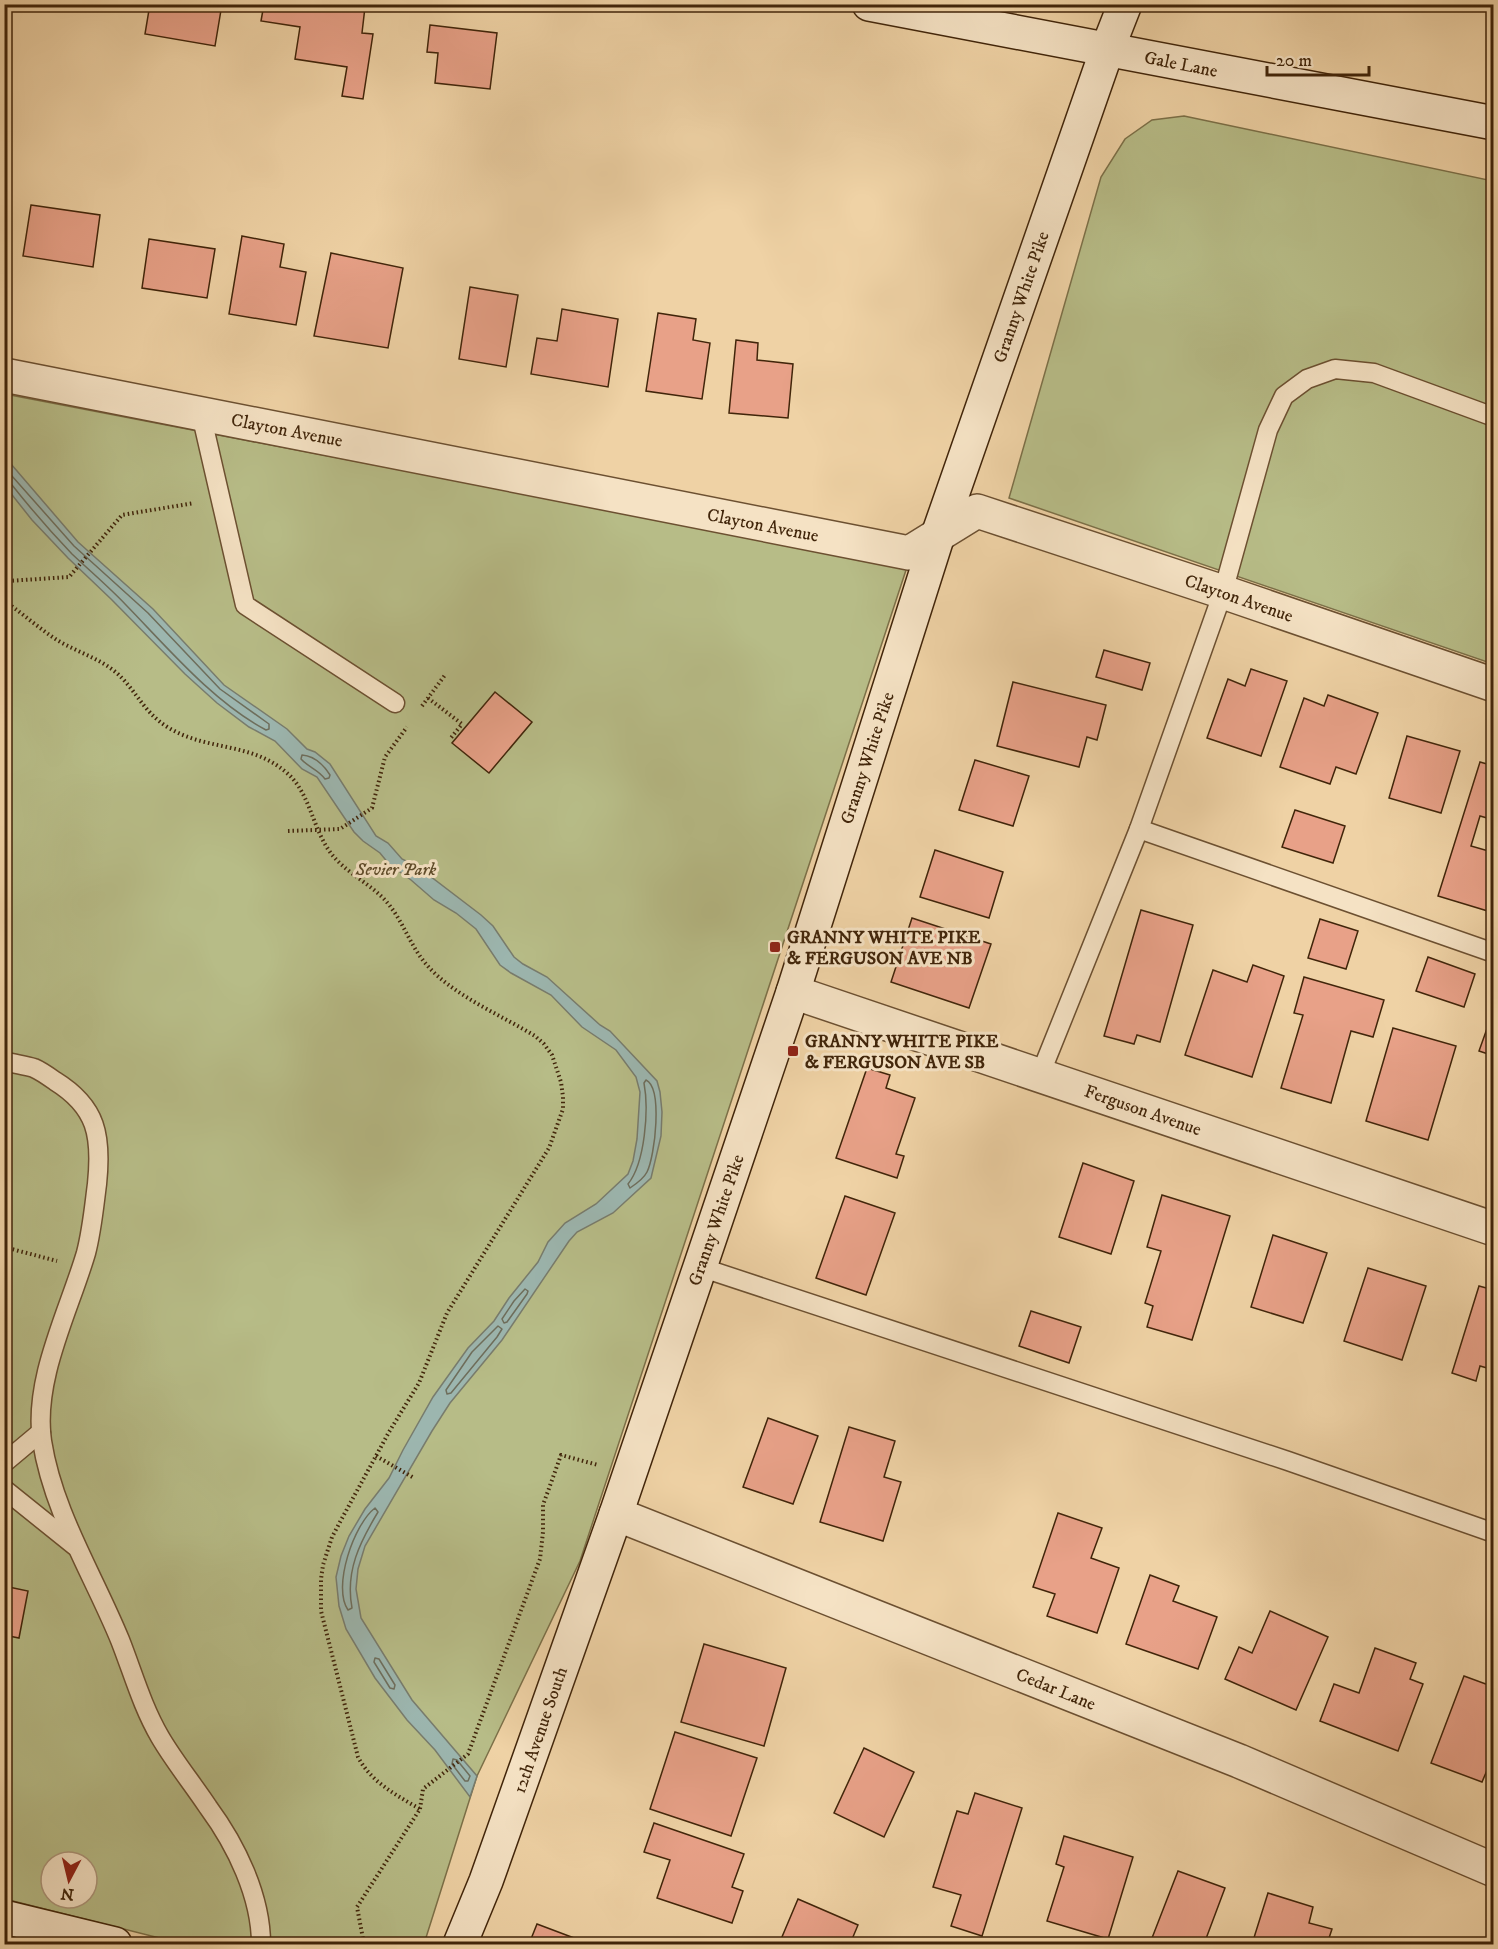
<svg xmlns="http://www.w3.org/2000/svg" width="1498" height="1949" viewBox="0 0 1498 1949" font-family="'IM FELL DW Pica',serif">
  <rect width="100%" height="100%" fill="#efd2a5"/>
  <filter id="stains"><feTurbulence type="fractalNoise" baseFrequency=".00333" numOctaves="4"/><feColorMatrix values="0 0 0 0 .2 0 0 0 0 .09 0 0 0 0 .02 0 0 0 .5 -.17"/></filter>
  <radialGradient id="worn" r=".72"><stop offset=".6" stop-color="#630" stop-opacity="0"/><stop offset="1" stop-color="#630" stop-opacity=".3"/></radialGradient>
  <g fill="#b7bc87" stroke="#7c7048" stroke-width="1.5" fill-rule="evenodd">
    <polygon points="1184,116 1493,181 1493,664 1009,498 1101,177 1125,139 1152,120"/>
    <path d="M5 394 907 567 580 1561 477 1776 424 1944H183L5 1899ZM51 1862H87V1898H51Z"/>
  </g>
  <polygon fill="#9cb6af" stroke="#787c6d" stroke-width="1.5" points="5,457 78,542 153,609 224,685 287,729 307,749 315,752 330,764 376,836 388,843 402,859 418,867 481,915 493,926 514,957 523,964 547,977 600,1025 610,1031 657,1081 660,1092 662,1112 661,1136 651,1178 613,1213 577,1232 569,1241 502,1340 450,1403 432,1431 365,1546 358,1569 356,1589 361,1618 412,1700 477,1776 470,1797 435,1750 407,1720 375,1678 346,1629 339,1606 336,1577 341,1556 349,1536 365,1509 389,1478 403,1450 433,1397 468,1348 494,1321 509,1298 538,1262 548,1242 565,1223 596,1204 628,1174 633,1161 637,1139 640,1092 636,1077 616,1050 582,1027 551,995 511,973 500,965 476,929 456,913 434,900 411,880 389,864 380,853 363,841 354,832 317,777 302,769 275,741 249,727 217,703 185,674 111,599 68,558 32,520 5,486"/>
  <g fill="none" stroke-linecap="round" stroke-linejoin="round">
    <g stroke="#6e6e5c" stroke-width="1.5">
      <path d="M4 467 74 546 148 613 220 689 269 724V729L266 730C213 702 167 647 126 605 109 587 90 571 72 554 51 532 31 509 12 485L4 483"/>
      <path d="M302 755C315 756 323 764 330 775L329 778 325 779C319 770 308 767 301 759Z"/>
      <path d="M646 1080C663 1088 655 1156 647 1172 644 1178 636 1184 630 1188L628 1184C645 1163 649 1110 644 1083Z"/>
      <polygon points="525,1289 528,1291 527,1294 507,1322 504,1323 502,1319 514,1301"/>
      <polygon points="498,1326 502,1329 497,1337 451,1393 447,1394 446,1390 472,1352"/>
      <path d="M375 1508 378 1512C360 1542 345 1571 352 1608L348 1610C332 1587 354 1524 375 1508Z"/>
      <polygon points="375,1658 379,1659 395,1685 394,1689 390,1688 374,1662"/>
      <polygon points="453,1759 457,1760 470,1776 468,1781 465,1781 452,1764"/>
    </g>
  </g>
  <g fill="#e8a188" stroke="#41250a" stroke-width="1.5">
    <polygon points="150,4 222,4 215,46 145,34"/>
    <polygon points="264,4 347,4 365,7 362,33 373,34 363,99 342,96 347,67 295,59 300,27 261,21"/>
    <polygon points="430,25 497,33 490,89 435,83 438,53 427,52"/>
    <polygon points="31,205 100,215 93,267 23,256"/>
    <polygon points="242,236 284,244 280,267 306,272 296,325 229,314"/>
    <polygon points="149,239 215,249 207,298 142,288"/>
    <polygon points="331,253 403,268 388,348 314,336"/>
    <polygon points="470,287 518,295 506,367 459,359"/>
    <polygon points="562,309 618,319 608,387 531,374 537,338 557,341"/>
    <polygon points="658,313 696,319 693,340 710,343 702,399 646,391"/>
    <polygon points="736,340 758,343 757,360 793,364 788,418 729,413"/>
    <polygon points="1104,650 1150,663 1142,690 1096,677"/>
    <polygon points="1251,669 1287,681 1261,756 1207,738 1228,679 1245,686"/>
    <polygon points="1013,682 1106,705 1097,740 1087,737 1079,767 997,746"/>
    <polygon points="495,692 532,722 489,773 452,743"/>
    <polygon points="1328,695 1378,713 1356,774 1336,767 1330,784 1280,767 1304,698 1324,706"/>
    <polygon points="1407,736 1460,751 1441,813 1389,798"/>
    <polygon points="975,760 1029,776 1013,826 959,810"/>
    <polygon points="1480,762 1494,766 1494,820 1480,816 1471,846 1492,852 1487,865 1494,867 1494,903 1491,912 1438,896"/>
    <polygon points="1295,810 1345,826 1333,863 1282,847"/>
    <polygon points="935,850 1003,872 989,918 920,897"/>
    <polygon points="1141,910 1193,925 1160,1042 1137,1035 1134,1044 1104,1036"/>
    <polygon points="912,918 991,944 969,1008 891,982"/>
    <polygon points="1320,919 1358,931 1346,969 1308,958"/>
    <polygon points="1428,957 1475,974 1464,1007 1416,991"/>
    <polygon points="1253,965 1284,976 1252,1077 1185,1055 1213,970 1247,982"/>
    <polygon points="1304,977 1384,1000 1373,1037 1351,1031 1331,1103 1281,1088 1303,1015 1294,1013"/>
    <polygon points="1494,1009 1494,1056 1479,1051"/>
    <polygon points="1393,1028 1456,1046 1428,1140 1366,1121"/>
    <polygon points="867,1068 890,1075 886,1088 915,1098 896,1154 904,1156 897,1178 836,1158"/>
    <polygon points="1083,1163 1134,1181 1111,1254 1059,1237"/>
    <polygon points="1162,1195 1230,1216 1192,1340 1147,1327 1153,1306 1145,1303 1161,1251 1147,1247"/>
    <polygon points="845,1196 895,1213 866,1295 816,1278"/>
    <polygon points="1273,1235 1327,1253 1303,1323 1251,1307"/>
    <polygon points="1368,1268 1426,1286 1402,1360 1344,1341"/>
    <polygon points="1479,1286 1494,1290 1494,1370 1480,1366 1476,1381 1452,1373"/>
    <polygon points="1031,1311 1081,1327 1069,1363 1019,1346"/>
    <polygon points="768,1418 818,1436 793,1504 743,1487"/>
    <polygon points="849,1427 895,1441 884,1477 901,1482 883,1541 820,1522"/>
    <polygon points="1058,1513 1102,1528 1091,1558 1119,1568 1097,1633 1047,1616 1055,1594 1033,1587"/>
    <polygon points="1150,1575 1179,1586 1173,1601 1217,1617 1198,1669 1126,1644"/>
    <polygon points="4,1586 28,1591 19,1638 4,1635"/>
    <polygon points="1270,1611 1328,1637 1296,1710 1225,1679 1239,1647 1252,1653"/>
    <polygon points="704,1644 786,1668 764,1746 681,1722"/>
    <polygon points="1375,1648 1416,1663 1410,1679 1423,1684 1398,1751 1320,1721 1334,1684 1359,1693"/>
    <polygon points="1464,1676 1494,1687 1494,1694 1489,1706 1494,1707 1494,1754 1482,1782 1431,1763"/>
    <polygon points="675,1732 757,1758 731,1836 650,1809"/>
    <polygon points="864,1748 914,1772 884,1837 834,1813"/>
    <polygon points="975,1793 1022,1808 982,1936 951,1926 961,1895 933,1887 957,1811 968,1814"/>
    <polygon points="654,1823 744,1854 732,1887 743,1891 732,1923 657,1898 670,1860 644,1852"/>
    <polygon points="1064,1836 1133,1857 1108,1939 1047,1921 1064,1867 1056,1864"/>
    <polygon points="1178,1871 1225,1888 1204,1944 1169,1944 1152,1938"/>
    <polygon points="1268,1893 1313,1907 1309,1923 1332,1929 1327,1944 1252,1944"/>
    <polygon points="798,1899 858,1925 850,1944 779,1944"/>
    <polygon points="537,1924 590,1944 529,1944"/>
  </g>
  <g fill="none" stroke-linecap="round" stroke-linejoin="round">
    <defs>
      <g id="lane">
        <polyline points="201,414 245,605 395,703"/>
        <polyline points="1139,829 1494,953"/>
        <path d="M4 1061C14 1064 24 1065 34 1068 41 1071 48 1076 55 1081 97 1107 102 1136 97 1184 94 1207 92 1230 86 1253 69 1311 33 1379 42 1441 53 1512 93 1574 120 1640 133 1673 142 1706 160 1737 174 1761 192 1783 208 1807 236 1845 261 1896 261 1944"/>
        <polyline points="1040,1075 1139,829 1223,592 1268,430 1284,396 1307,379 1335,369 1374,373 1494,417"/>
        <polyline points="700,1267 1288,1461 1494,1533"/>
        <polyline points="4,1463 41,1432"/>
        <polyline points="4,1489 75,1546"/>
      </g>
      <g id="street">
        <polyline points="4,375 909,553 977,511 1223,592 1494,685"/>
        <polyline points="793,992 1494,1229"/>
        <polyline points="616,1514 1239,1761 1494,1870"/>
      </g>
      <g id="secondary">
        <polyline points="869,4 1494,123"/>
        <polyline points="4,1917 115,1944"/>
        <polyline points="460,1944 486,1881 616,1514 700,1267 793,992 938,535 1107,50 1125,4"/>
      </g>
    </defs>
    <use href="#lane" stroke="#6c5031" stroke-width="21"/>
    <use href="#street" stroke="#6c5031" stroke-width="36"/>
    <use href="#secondary" stroke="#41250a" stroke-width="36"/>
    <g stroke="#41250a" stroke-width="4" stroke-dasharray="1.5 3" stroke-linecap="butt">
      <path d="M4 551 8 577 6 602C23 614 40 629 57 640 75 651 96 657 113 670 136 688 142 712 169 728 207 751 252 742 287 773 310 793 312 827 330 852 343 870 365 881 381 896 402 916 408 943 426 964 452 995 501 1015 535 1036L544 1044 552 1055 561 1082 563 1097V1109L549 1148 447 1313 419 1383 389 1432 340 1522 332 1537 323 1565 321 1579V1611L358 1757C371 1782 396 1795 420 1809L357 1907 364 1944"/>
      <polyline points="8,581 69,577 122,515 194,503"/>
      <polyline points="428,698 462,724 450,739"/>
      <polyline points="422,706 445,675"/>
      <polyline points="288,831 340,829 372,808 385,757 407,727"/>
      <polyline points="4,1247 57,1261"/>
      <polyline points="376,1456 414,1478"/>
      <polyline points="420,1809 423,1789 468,1754 540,1559 543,1532 543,1505 561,1455 598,1465"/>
    </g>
    <use href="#lane" stroke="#f5e2c4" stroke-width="18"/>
    <use href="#street" stroke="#f5e2c4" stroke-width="33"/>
    <use href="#secondary" stroke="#f5e2c4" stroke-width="33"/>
  </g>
  <g fill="#8f2418" stroke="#f5e2c4" stroke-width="2">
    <rect x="769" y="941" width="12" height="12" rx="3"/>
    <rect x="787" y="1045" width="12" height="12" rx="3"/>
  </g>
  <g text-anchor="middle" stroke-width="6" stroke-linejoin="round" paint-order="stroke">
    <g font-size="18" fill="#41250a" stroke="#f5e2c4">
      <text transform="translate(1181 64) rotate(11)" y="6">Gale Lane</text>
      <text transform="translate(1021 297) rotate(-71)" y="6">Granny White Pike</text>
      <text transform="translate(287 430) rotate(11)" y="6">Clayton Avenue</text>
      <text transform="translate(763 525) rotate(11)" y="6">Clayton Avenue</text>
      <text transform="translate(1239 598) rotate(19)" y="6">Clayton Avenue</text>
      <text transform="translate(867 758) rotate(-72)" y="6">Granny White Pike</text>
      <text transform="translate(1143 1110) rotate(19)" y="6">Ferguson Avenue</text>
      <text transform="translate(716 1220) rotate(-71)" y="6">Granny White Pike</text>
      <text transform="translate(1056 1689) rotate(22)" y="6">Cedar Lane</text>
      <text transform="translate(540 1730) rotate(-71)" y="6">12th Avenue South</text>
    </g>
    <g font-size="18" font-style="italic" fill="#5e4b29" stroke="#f5e2c4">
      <text x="396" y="875">Sevier Park</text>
    </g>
    <g font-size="18" font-weight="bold" fill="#41250a" stroke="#f5e2c4" text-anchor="start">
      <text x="787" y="943">GRANNY WHITE PIKE<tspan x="787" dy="21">&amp; FERGUSON AVE NB</tspan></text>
      <text x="805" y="1047">GRANNY WHITE PIKE<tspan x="805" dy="21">&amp; FERGUSON AVE SB</tspan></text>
    </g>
  </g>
  <rect width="1498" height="1949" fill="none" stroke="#efd2a5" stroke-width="24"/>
  <rect x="6" y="6" width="1486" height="1937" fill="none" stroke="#41250a" stroke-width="3"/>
  <rect x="12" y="12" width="1474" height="1925" fill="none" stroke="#41250a" stroke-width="1.5"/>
  <g transform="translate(69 1880) rotate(187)"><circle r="28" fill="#f5e2c4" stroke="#ad967a" stroke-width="1.5"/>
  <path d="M0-4.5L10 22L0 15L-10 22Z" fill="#8f2418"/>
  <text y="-9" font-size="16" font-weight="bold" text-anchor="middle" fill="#41250a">N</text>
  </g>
  <path d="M1267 66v9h102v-9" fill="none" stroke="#41250a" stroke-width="3"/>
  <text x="1276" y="66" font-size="18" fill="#41250a" stroke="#f5e2c4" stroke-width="4.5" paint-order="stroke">20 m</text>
  <rect width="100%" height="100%" filter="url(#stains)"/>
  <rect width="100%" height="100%" fill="url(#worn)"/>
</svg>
